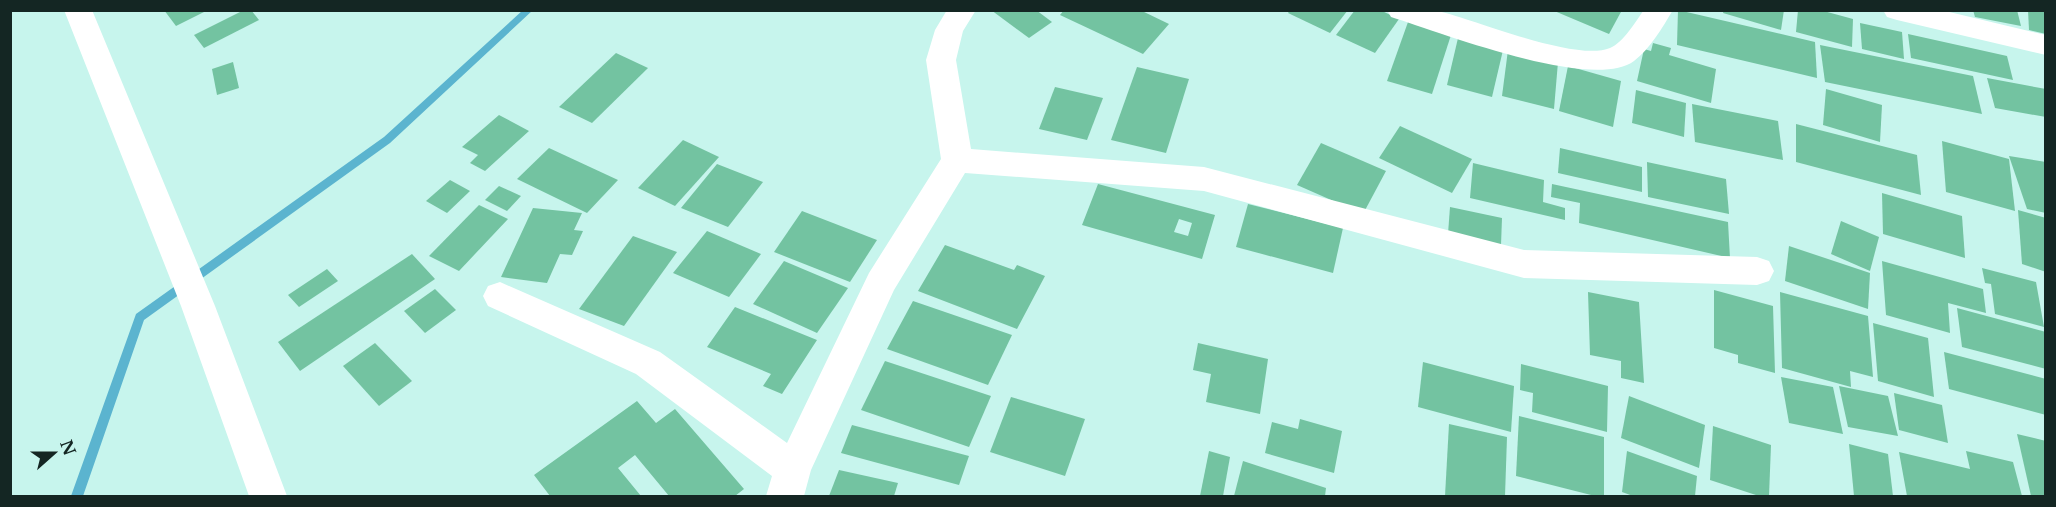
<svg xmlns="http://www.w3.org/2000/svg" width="2056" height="507" viewBox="0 0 2056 507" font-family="'Libre Baskerville',serif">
  <rect width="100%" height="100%" fill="#c7f5ed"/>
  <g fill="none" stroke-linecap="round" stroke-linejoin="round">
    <polygon fill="#5bb4cf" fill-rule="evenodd" points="523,10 533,10 390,143 144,320 83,496 71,496 136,314 384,137"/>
  </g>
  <g fill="#73c3a1" fill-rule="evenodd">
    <polygon points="164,10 208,10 176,26"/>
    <polygon points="244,10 251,10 259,20 204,48 194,35"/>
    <polygon points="991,10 1036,10 1052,22 1029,38"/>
    <polygon points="1064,10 1140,10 1169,24 1143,54 1060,15"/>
    <polygon points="1290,10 1348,10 1330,33 1288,13"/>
    <polygon points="1355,10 1380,10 1399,19 1375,53 1336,35"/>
    <polygon points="1552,10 1622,10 1609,34"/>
    <polygon points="1678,10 1815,42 1817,78 1677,45"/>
    <polygon points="1724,10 1784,10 1781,30 1723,13"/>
    <polygon points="1798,10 1820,10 1853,19 1852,47 1796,32"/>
    <polygon points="1973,10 2017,10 2021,26 1975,17"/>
    <polygon points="2028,10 2046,10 2046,34 2029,30"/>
    <polygon points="1408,22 1451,35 1432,94 1387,81"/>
    <polygon points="1860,23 1902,32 1904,59 1862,49"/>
    <polygon points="1908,34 2007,56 2013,80 1911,58"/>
    <polygon points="1458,38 1503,50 1492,97 1447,85"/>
    <polygon points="1653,43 1671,48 1669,55 1716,69 1711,103 1637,81 1644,49 1651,51"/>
    <polygon points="1820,45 1973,76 1982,114 1825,82"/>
    <polygon points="1508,50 1558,62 1554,109 1502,96"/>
    <polygon points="616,53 648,68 592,123 559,107"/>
    <polygon points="233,62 239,88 217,95 212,69"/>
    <polygon points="1568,66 1621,81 1613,127 1559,111"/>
    <polygon points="1137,67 1189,79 1166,153 1111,140"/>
    <polygon points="1987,78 2046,89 2046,117 1995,108"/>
    <polygon points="1055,87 1103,98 1087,140 1039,129"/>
    <polygon points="1826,89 1882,105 1880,142 1823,125"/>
    <polygon points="1636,90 1686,103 1684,137 1632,123"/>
    <polygon points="1692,104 1778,121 1783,160 1695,142"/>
    <polygon points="499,115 529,131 485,171 470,163 478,155 462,147"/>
    <polygon points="1796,124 1917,155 1921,195 1796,162"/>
    <polygon points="1400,126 1472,159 1452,193 1379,158"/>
    <polygon points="683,140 719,157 675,206 638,188"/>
    <polygon points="1942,141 2009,159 2015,211 1946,192"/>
    <polygon points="1321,143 1386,171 1363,214 1297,185"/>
    <polygon points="549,148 618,180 587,213 517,179"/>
    <polygon points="1560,148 1642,167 1642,192 1558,173"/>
    <polygon points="2009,156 2046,162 2046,213 2027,209"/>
    <polygon points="1647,162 1726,179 1729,214 1648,197"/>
    <polygon points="1473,163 1544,180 1543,202 1565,208 1565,220 1470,198"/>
    <polygon points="717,164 763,182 728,227 681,208"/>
    <polygon points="450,180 470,191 447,213 426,201"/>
    <path d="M1098 184 1215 215 1202 259 1082 225ZM1179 219 1192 223 1188 236 1174 232Z"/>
    <polygon points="1552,184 1728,222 1730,258 1579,223 1580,203 1551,197"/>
    <polygon points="499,186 521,196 507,211 485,200"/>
    <polygon points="1882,193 1962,216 1965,258 1883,234"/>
    <polygon points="1248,204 1343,228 1333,273 1236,247"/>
    <polygon points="479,205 508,219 459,271 429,256"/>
    <polygon points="1450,207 1502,218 1501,245 1448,234"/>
    <polygon points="533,208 582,213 574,230 583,231 572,255 560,254 547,283 501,277"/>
    <polygon points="2018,210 2046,218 2046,272 2022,264"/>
    <polygon points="802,211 877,240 850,282 774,252"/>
    <polygon points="1841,221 1879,237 1870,271 1831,254"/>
    <polygon points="707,231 761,254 729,297 673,273"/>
    <polygon points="633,236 677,252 624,326 579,309"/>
    <polygon points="945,245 1014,270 1017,265 1045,276 1017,329 918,291"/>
    <polygon points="1789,246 1870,273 1868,309 1785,281"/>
    <polygon points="412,254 435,279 300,371 278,342"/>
    <polygon points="784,261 848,288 817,333 753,304"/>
    <polygon points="1882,261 1983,289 1986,313 1948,303 1950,333 1886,315"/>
    <polygon points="1982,268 2036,282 2044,327 1995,314 1991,284 1985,283"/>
    <polygon points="327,269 338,281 299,307 288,295"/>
    <polygon points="435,289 456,310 425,333 404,311"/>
    <polygon points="1714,290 1773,306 1775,373 1738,363 1738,355 1714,348"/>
    <polygon points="1588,292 1639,302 1644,383 1621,378 1621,361 1590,355"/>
    <polygon points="1780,292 1868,316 1873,377 1850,371 1851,387 1782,368"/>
    <polygon points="913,301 1012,335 988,385 887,349"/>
    <polygon points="735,307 817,340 782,394 763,386 771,374 707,347"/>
    <polygon points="1957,308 2046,332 2046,369 1962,347"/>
    <polygon points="1873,323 1928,338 1934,397 1878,381"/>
    <polygon points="375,343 412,381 379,406 343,366"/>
    <polygon points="1198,343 1268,359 1260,414 1206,402 1211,374 1193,370"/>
    <polygon points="1944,352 2046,379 2046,415 1949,389"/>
    <polygon points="885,361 991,396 969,447 861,410"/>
    <polygon points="1423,362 1514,386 1511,432 1418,407"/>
    <polygon points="1521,364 1608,386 1607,432 1532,412 1533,393 1520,390"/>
    <polygon points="1781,377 1833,387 1843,434 1789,423"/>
    <polygon points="1839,386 1888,396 1898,436 1848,427"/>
    <polygon points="1894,393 1942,405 1948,443 1899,430"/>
    <polygon points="1629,396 1705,425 1699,468 1621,438"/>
    <polygon points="1011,397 1085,419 1065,476 990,452"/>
    <polygon points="637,401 656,423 675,409 744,489 735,496 669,496 635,455 618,468 641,496 550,496 534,475"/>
    <polygon points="1519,416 1604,437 1604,496 1595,496 1516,476"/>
    <polygon points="1300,419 1342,431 1334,473 1265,453 1272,422 1298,429"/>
    <polygon points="1449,424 1507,437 1505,496 1445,496"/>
    <polygon points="852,425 969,456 959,485 841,453"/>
    <polygon points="1713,426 1771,445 1769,496 1759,496 1710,480"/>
    <polygon points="2017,434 2046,441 2046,496 2031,496"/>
    <polygon points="1849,444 1888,454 1893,496 1854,496"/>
    <polygon points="1209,451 1230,457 1223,496 1200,496"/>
    <polygon points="1627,451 1697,476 1695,496 1633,496 1622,492"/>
    <polygon points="1966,451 2013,462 2022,496 1907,496 1899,452 1970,469"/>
    <polygon points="1243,461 1326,488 1325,496 1234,496"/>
    <polygon points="839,470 898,483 894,496 829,496"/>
  </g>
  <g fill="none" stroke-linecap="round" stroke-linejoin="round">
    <g fill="#fff" fill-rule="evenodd">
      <polygon points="947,10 976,10 963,31 956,60 971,149 1204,167 1524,250 1757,257 1769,261 1774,271 1769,281 1757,285 1524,278 1204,191 965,173 894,290 811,470 804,496 766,496 772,476 636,374 488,306 483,296 488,286 500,282 660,352 787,443 869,273 941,159 926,60 935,30"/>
      <path d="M1387 10C1403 10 1422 8 1438 11 1476 20 1576 62 1610 48 1624 42 1635 22 1644 10H1673C1662 28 1650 49 1634 61 1592 92 1440 32 1391 17Z"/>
      <polygon points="1883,10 1941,10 2046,35 2046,55 1897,20 1887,17"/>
    </g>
    <polygon fill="#fff" fill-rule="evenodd" points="64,10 92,10 215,306 287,496 249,496 181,306"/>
  </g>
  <rect width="2056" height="507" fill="none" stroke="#142623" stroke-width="24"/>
  <g transform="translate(54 453) rotate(69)" stroke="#c7f5ed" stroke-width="4.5" paint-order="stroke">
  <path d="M0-4.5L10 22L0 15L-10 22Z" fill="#142623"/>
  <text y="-9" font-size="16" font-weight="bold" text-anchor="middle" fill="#142623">N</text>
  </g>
</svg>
